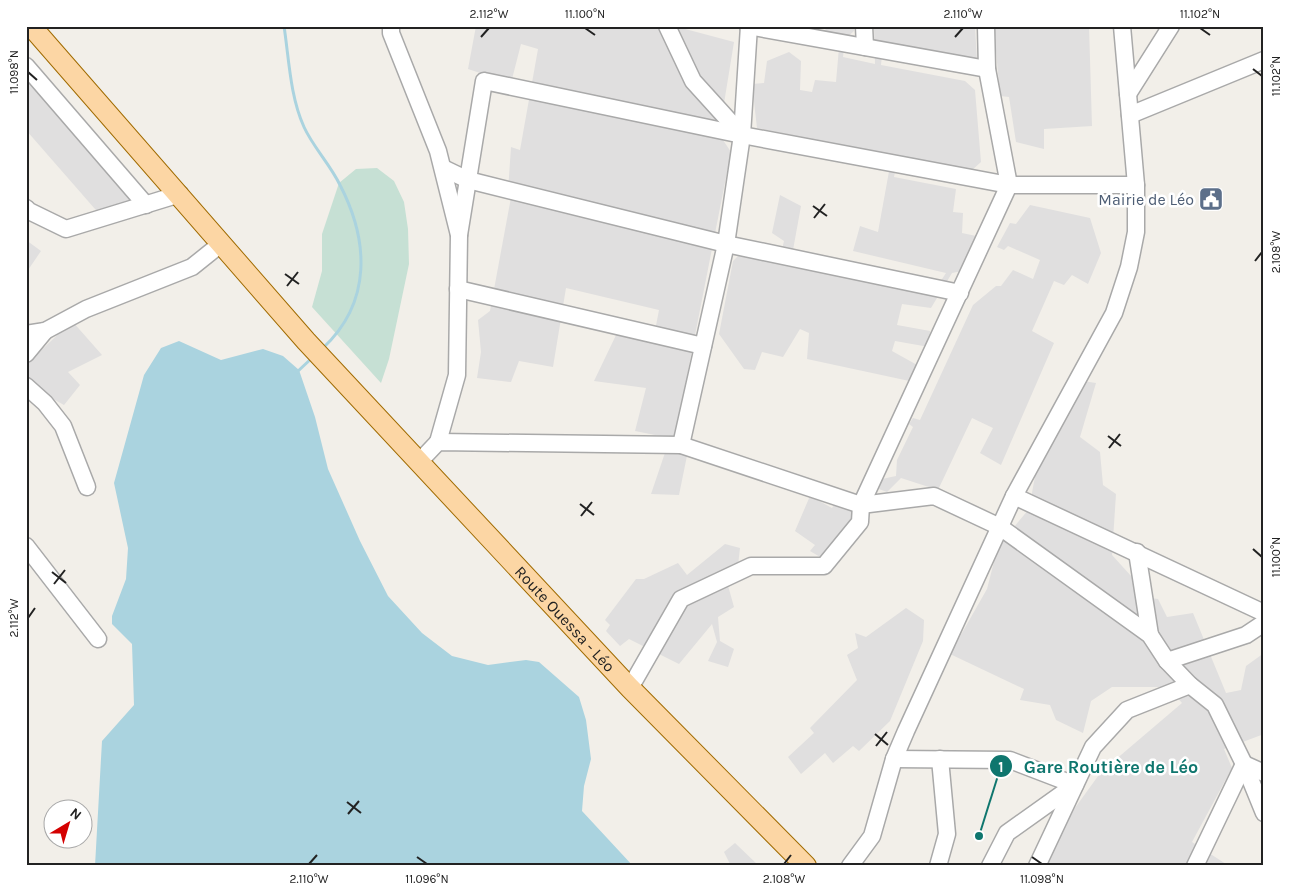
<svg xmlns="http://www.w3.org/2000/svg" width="1290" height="892" viewBox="0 0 1290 892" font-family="Karla,sans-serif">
  <rect width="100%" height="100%" fill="#f2efe9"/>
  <g fill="#e0dfdf">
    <polygon points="476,26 674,26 734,42 719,134 731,152 687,376 701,387 679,495 651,494 670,438 635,431 646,388 594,381 617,333 654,336 659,310 566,288 553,367 519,361 511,382 477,378 481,352 478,320 490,311 512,192 508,191 511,147 520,150 538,49 521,44 511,83 468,69"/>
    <polygon points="826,26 854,26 854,31 845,39 843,57 875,64 874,26 975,26 977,61 883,44 881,65 965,81 975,90 981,162 971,171 898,155 894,177 956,189 953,212 963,213 962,233 981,237 962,271 952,273 931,308 902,304 897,325 930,331 929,347 895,341 892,351 919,366 914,382 807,359 809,333 800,329 783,357 762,352 755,370 744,369 719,334 733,261 742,252 780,258 784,241 772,233 780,195 801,206 791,261 933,293 946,273 853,251 860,226 878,232 892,155 757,128 752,84 764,83 767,61 789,52 801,61 800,90 812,92 815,80 836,82 840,36 825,33"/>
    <polygon points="1025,26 1089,26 1092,126 1044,129 1044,149 1016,142 1009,97 1000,96 994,28"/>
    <polygon points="26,58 152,199 102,217 26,130"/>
    <polygon points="1030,205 1090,218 1101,253 1088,284 1072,275 1064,285 1054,281 1032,331 1054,343 1001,465 980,453 993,428 972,418 938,490 901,478 887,492 879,489 882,479 896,476 897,460 913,427 909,424 913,418 920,420 973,305 996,286 1001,286 1013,270 1033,279 1040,260 1008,246 1004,250 997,247 1010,223 1016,224"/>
    <polygon points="26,240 41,251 26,273"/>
    <polygon points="72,321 102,355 68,372 80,385 64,405 26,384 26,360 29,362"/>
    <polygon points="1083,381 1096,383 1080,437 1100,452 1103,485 1116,494 1112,555 1142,588 1143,597 1158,599 1167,617 1193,613 1226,693 1241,690 1246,666 1264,653 1264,734 1224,749 1232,768 1192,842 1229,866 1046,866 1072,812 1101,772 1182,703 1168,687 1112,687 1091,701 1083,733 1056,720 1050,705 1020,700 1024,689 950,654 987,589 998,546 1029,509 1036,471"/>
    <polygon points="810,496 832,508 837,501 858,513 827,561 810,551 815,545 795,531"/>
    <polygon points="725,544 740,548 737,574 727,582 734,607 718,617 720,641 734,649 728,667 708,661 717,642 712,624 679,664 629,639 620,646 606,631 610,625 605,620 636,579 644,579 678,563 687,575"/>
    <polygon points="906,608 924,620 923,641 890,721 859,751 853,746 833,763 825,753 801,774 788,757 814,733 810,728 857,680 847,655 858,648 855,633 866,637"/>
    <polygon points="735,843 759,866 731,866 724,852"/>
  </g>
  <polygon fill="#c6e0d4" points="377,168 394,181 404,202 408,229 409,264 389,359 381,383 312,307 322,271 322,234 339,183 356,169"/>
  <polygon fill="#aad3df" points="179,341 221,360 263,349 283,356 299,370 315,417 328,469 360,541 388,596 422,633 452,656 488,665 526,660 539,662 579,697 586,720 591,759 584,786 582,811 633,866 95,866 102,741 134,705 132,644 112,624 112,616 126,579 128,548 114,483 144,375 161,348"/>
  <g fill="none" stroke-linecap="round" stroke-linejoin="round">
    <g stroke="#aad3df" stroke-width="3">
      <path d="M284 26C289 59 290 96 304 127 313 147 330 164 340 185 369 241 372 302 323 348"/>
      <polyline points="297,372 313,357"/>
    </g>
    <defs>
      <g id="minor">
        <polyline points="391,26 391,33 438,151 459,235 457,375 438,442"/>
        <polyline points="667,26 693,81 742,135"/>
        <polyline points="748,26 987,69"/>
        <polyline points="864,26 865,47"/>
        <polyline points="26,66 146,205"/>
        <polyline points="1128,94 1171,26"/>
        <polyline points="1130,115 1264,60"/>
        <polyline points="443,168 468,180 726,244 960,293"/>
        <polyline points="26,208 29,211 66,229 180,194"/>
        <polyline points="459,235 484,81 742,135 1009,185 1136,185"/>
        <polyline points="458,289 703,346"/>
        <polyline points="26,334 45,331 86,309 192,267 222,243"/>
        <polyline points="26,354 45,331"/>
        <polyline points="26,386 45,403 63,426 87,487"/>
        <polyline points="681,445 726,244 742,135 749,26"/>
        <polyline points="419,462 438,442 681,445 861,505 934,496 1000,527 1150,635 1167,661 1190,685 1215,705 1244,764 1264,813"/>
        <polyline points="1014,496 1264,613"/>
        <polyline points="26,546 98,639"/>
        <polyline points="1137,552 1150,635"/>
        <polyline points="1167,661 1246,635 1264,623"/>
        <polyline points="630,688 681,599 751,566 824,566 860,522 861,505 1009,185 987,69 986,26"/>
        <polyline points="894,759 1010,760 1075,785"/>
        <polyline points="850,866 872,836 894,759 906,731 1014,496 1114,313 1129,267 1136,232 1136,185 1122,26"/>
        <polyline points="938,866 947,834 940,759"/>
        <polyline points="990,866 1007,833 1073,786"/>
        <polyline points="1037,866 1093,747 1127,710 1190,685"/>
        <polyline points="1195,866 1244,764 1264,773"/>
      </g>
      <g id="major">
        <path id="s1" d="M31 26 306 341 630 688 806 866"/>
      </g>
    </defs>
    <use href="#minor" stroke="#a9a9a9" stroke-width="19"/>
    <use href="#major" stroke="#a06b00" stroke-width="22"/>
    <use href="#minor" stroke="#fff" stroke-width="16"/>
    <use href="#major" stroke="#fcd6a4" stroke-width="20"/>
  </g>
  <path fill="none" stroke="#222" stroke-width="2" d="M585 28 595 35M1200 28 1210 35M481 37 489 28M955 37 963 28M1253 69 1262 76M28 72 37 80M813 206 827 216M814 218 825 204M1255 261 1262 252M285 274 299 284M287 286 298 272M1108 436 1121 446M1109 448 1120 434M580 504 594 515M581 516 592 502M1253 549 1262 557M52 572 66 583M54 584 65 570M28 618 35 608M875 734 888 745M876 746 887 732M347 802 361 813M348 814 359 801M417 857 427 864M1032 857 1042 864M309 864 317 855M784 864 791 855"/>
  <defs>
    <symbol id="civic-square" viewBox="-11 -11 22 22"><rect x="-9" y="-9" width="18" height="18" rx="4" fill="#5c6f8a" stroke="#fff"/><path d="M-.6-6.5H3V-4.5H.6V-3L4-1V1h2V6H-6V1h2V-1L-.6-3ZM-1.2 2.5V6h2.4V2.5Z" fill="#fff"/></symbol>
  </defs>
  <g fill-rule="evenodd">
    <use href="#civic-square" x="1197" y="185" width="28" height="28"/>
  </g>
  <g text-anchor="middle" stroke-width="5" stroke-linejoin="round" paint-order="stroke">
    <g font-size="16" fill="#4e5e75" stroke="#fff" text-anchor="end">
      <text x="1194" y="205">Mairie de Léo</text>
    </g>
    <g font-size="16" fill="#222" stroke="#fff">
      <text dy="6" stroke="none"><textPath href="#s1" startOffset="798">Route Ouessa - Léo</textPath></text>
    </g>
  </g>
  <path fill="none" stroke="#0f766e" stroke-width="2" d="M979 836L1001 766"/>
  <g fill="#0f766e" stroke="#fff" stroke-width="2">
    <circle cx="979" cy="836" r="5"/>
    <circle cx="1001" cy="766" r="12"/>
  </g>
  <g font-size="15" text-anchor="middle" font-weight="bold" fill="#fff">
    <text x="1001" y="772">1</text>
  </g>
  <g font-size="18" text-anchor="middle" font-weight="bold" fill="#0f766e" stroke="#fff" stroke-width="5" stroke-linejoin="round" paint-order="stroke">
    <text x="1111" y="773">Gare Routière de Léo</text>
  </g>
  <rect width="1290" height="892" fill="none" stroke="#ffffff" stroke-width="55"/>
  <g transform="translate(68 824) rotate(38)"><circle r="24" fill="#ffffff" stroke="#a7a7a7"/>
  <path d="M0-4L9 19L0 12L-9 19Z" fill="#d40000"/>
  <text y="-8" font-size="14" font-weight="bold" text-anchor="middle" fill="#222222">N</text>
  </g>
  <rect x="28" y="28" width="1234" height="836" fill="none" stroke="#222" stroke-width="2"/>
  <g font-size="12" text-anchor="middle" fill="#222">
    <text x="489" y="18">2.112°W</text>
    <text x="585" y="18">11.100°N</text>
    <text x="963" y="18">2.110°W</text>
    <text x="1200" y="18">11.102°N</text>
    <text transform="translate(14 72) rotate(-90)" y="4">11.098°N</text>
    <text transform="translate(1276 76) rotate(-90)" y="4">11.102°N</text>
    <text transform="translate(1276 252) rotate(-90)" y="4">2.108°W</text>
    <text transform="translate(1276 557) rotate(-90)" y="4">11.100°N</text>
    <text transform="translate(14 618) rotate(-90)" y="4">2.112°W</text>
    <text x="309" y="883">2.110°W</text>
    <text x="427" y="883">11.096°N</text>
    <text x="784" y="883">2.108°W</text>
    <text x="1042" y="883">11.098°N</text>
  </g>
</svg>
